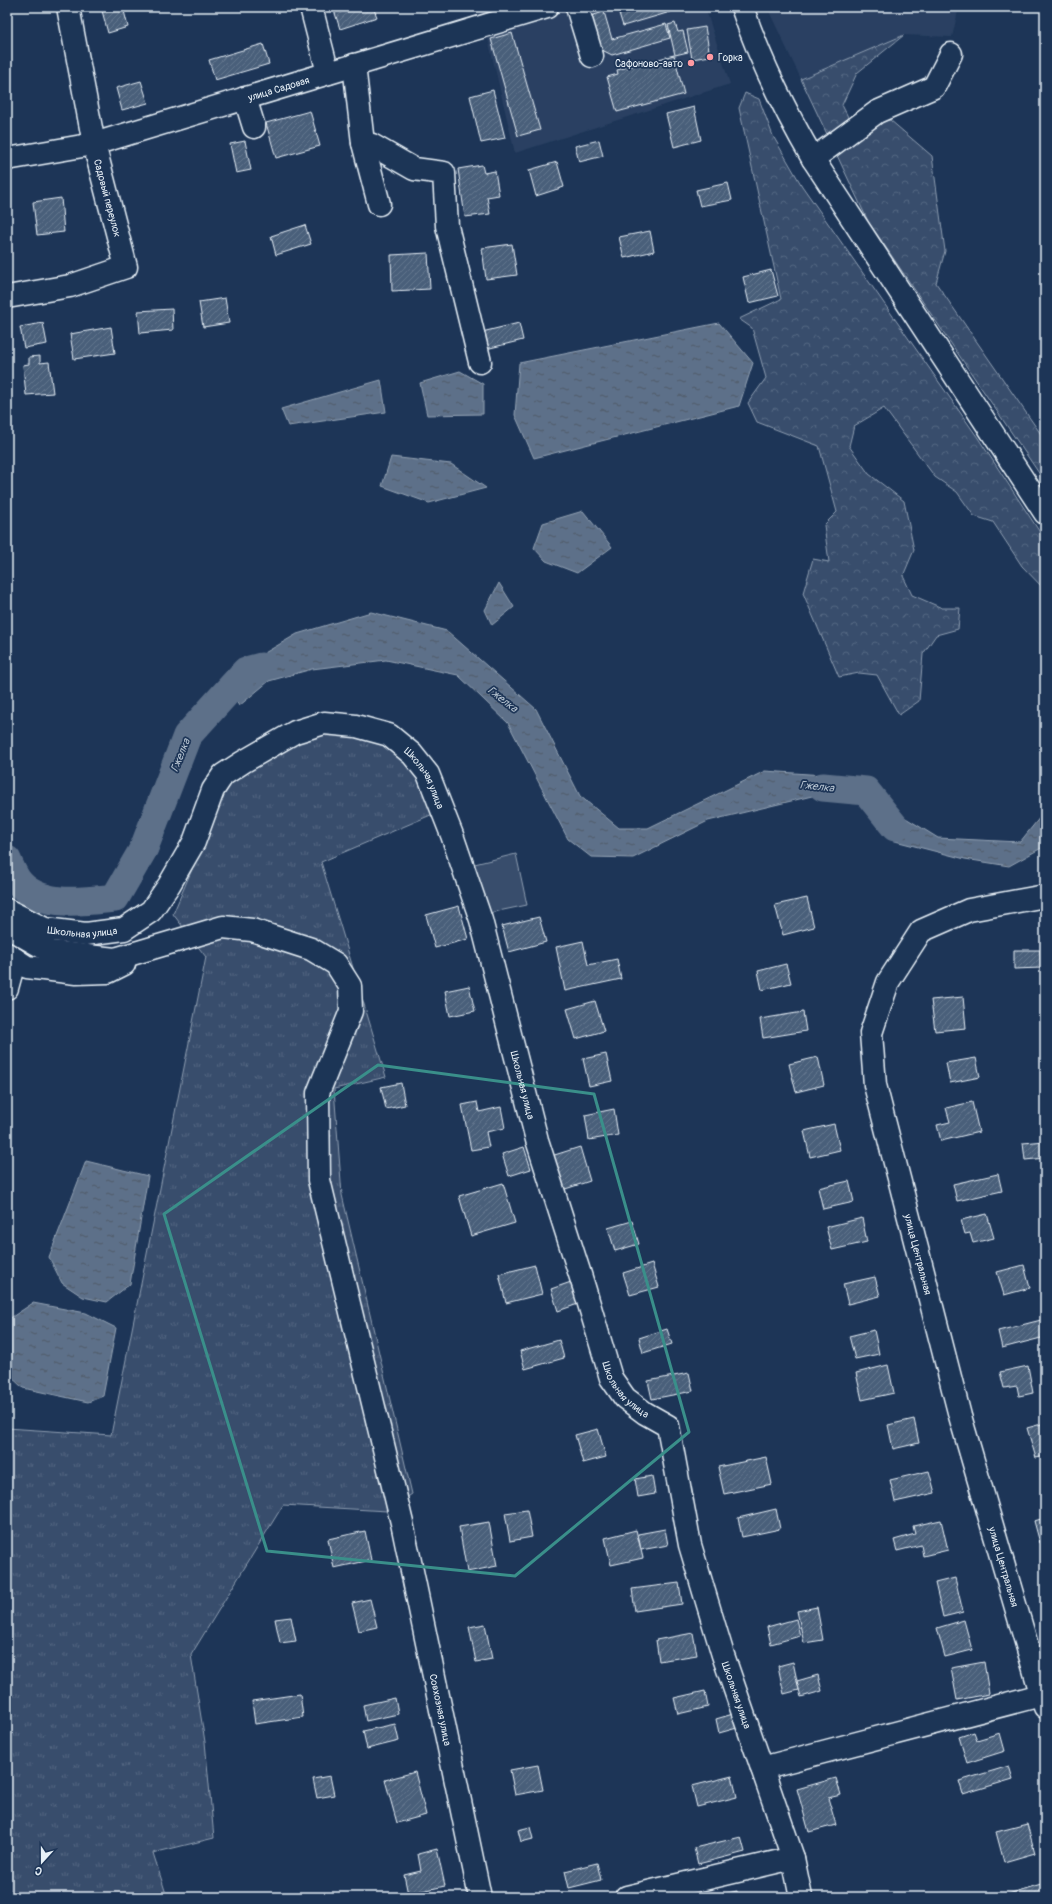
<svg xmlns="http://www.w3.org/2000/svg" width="1052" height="1904" viewBox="0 0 1052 1904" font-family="Pangolin,sans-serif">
  <defs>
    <pattern id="grass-tufts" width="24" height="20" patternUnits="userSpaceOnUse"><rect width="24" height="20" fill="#374d6c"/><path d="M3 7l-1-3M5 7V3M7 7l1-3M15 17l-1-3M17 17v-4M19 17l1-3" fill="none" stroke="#546782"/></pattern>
    <pattern id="forest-crowns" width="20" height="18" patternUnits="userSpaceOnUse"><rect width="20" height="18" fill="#374d6c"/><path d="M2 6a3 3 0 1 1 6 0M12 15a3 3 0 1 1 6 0" fill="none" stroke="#546782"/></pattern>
    <pattern id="water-ripples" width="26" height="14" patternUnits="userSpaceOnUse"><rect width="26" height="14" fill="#5d7089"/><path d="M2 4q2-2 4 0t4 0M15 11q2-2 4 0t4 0" fill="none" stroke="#505a66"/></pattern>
    <pattern id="building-hatch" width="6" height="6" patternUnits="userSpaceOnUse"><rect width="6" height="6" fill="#495e7a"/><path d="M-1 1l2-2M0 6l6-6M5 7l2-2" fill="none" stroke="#63768e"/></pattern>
  </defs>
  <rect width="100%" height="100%" fill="#1d3557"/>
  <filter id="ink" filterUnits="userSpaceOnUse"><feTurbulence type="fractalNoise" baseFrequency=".025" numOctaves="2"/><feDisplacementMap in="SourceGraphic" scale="8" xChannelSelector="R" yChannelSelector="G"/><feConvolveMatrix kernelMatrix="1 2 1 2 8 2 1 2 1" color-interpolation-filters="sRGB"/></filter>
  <g filter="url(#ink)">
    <g fill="#2a4162">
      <polygon points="565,7 705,7 730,84 515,153 486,30"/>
      <polygon points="767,7 959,7 952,37 904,35 801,79"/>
    </g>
    <polygon fill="url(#grass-tufts)" stroke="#909fb2" points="346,725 411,760 433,814 321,862 386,1077 334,1089 342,1195 412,1494 387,1511 283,1505 191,1655 205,1742 214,1838 153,1853 167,1897 7,1897 7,1428 111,1435 206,957 173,914 227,787 296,737"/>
    <g fill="url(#forest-crowns)" stroke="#909fb2">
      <polygon points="904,35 857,73 842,105 851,123 890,120 932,156 945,251 936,283 1045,440 1045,482 868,221 801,79"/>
      <polygon points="745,93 759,99 773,136 802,186 978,438 1045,540 1045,590 1022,566 993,522 974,516 957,492 935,477 884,408 854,426 849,446 869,474 904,501 914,550 903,576 912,595 942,608 960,608 958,629 936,635 923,654 919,701 899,715 877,675 859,673 839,677 803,593 813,559 829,562 824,525 837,512 819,446 757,422 748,403 766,378 752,328 739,319 781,299 739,108"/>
    </g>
    <polygon fill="#374d6c" stroke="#909fb2" points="516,854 527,905 475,916 462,867"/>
    <g fill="url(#water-ripples)" stroke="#95a4b5">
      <polygon points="719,323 753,363 739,406 534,458 515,415 519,363"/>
      <polygon points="460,371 483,384 483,414 427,415 420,383"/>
      <polygon points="381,380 386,412 288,426 281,409"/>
      <polygon points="391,457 451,464 486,488 429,503 382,486"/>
      <polygon points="583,511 612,547 577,573 546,561 534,548 543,523"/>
      <polygon points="499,583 514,607 492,625 485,610"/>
      <polygon points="371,612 447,631 536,709 580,796 619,828 648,828 765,771 838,776 938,838 1020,842 1045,811 1045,846 1009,866 965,859 895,841 873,802 812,796 708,821 633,858 591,857 568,839 508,723 458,675 386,660 312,669 269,681 239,706 222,678 297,634"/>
      <polygon points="86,1161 148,1176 130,1284 107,1302 83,1297 62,1283 49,1257"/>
      <polygon points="33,1303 86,1313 116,1328 103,1396 88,1402 23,1388 7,1373 7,1328 9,1319"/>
    </g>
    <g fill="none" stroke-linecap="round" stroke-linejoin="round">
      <g stroke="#5d7089" stroke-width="29">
        <polyline points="823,787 866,791 895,827"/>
        <path d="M7 860C10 867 13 874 17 880 38 909 85 901 115 898L144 848 187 736 246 671 261 667"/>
      </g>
    </g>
    <g fill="url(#building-hatch)" stroke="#e8f1f8">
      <polygon points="101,7 123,7 128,27 108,33"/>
      <polygon points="333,7 373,7 377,17 340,29"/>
      <polygon points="617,7 687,7 623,26"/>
      <polygon points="604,12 612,39 666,24 670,38 612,55 596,47 587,17"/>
      <polygon points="675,23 678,32 683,31 688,52 675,55 668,25"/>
      <polygon points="705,27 710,56 692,59 687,30"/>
      <polygon points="512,33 540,130 518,136 491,39"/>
      <polygon points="263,44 269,64 215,80 209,60"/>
      <polygon points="674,55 684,94 617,112 607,77 618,74 617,70"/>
      <polygon points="141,81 148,103 122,110 116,88"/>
      <polygon points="493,90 505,138 481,143 470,96"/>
      <polygon points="694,107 701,140 674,147 666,114"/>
      <polygon points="310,111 320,146 276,158 266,123"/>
      <polygon points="599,140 603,156 579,162 575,146"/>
      <polygon points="245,141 251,170 236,173 230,144"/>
      <polygon points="557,162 564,187 536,196 529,170"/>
      <polygon points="482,165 484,173 495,171 499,195 487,197 490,214 465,217 458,169"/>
      <polygon points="728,183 732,200 700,206 696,190"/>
      <polygon points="61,198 64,232 37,235 33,202"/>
      <polygon points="305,225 311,244 276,255 271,236"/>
      <polygon points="650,231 654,251 624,258 619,237"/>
      <polygon points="512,244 517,275 486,279 482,248"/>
      <polygon points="428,253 430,289 392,291 391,255"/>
      <polygon points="771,270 778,296 749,303 743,277"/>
      <polygon points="225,298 229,323 203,327 199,302"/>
      <polygon points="172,309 173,330 140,333 138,311"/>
      <polygon points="43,323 47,344 24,348 20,327"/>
      <polygon points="519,323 523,340 486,349 482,332"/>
      <polygon points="111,327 115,353 74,359 70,334"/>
      <polygon points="40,356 40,363 49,362 53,393 26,395 23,365 29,364 29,357"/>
      <polygon points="807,898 814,927 783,935 775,905"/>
      <polygon points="459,906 468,939 435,948 426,915"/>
      <polygon points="539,917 546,942 509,952 502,926"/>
      <polygon points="583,941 588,965 617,959 621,979 565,991 556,947"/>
      <polygon points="1014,950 1040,950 1041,968 1014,969"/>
      <polygon points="786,964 791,983 762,990 758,971"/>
      <polygon points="469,986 475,1011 450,1016 445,991"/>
      <polygon points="963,997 966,1028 935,1031 931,1000"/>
      <polygon points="595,1001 604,1031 576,1039 567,1009"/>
      <polygon points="803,1012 806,1031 763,1038 760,1019"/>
      <polygon points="606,1054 612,1081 589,1086 583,1059"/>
      <polygon points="818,1057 824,1085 796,1092 789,1064"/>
      <polygon points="976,1058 980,1077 950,1083 946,1063"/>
      <polygon points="401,1083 405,1105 386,1109 381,1087"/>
      <polygon points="477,1102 479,1112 501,1107 505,1128 486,1132 489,1147 471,1150 462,1105"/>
      <polygon points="972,1102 979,1132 941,1141 937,1125 950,1122 946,1108"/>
      <polygon points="614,1109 618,1135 589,1140 585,1115"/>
      <polygon points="834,1124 840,1150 810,1157 804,1131"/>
      <polygon points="1045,1141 1045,1158 1025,1160 1023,1143"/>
      <polygon points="524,1147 531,1169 509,1176 502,1154"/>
      <polygon points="580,1147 590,1181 556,1192 545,1158"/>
      <polygon points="998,1174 1002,1191 957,1201 953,1184"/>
      <polygon points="849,1181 854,1202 823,1209 818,1188"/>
      <polygon points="503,1183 515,1223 471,1236 459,1196"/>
      <polygon points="987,1214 994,1238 973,1243 970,1233 965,1234 961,1220"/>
      <polygon points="862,1218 867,1242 832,1250 826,1227"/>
      <polygon points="632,1221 639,1244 615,1251 608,1228"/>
      <polygon points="652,1264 659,1287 630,1295 623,1273"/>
      <polygon points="535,1265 542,1294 506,1303 499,1274"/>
      <polygon points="1024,1265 1030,1288 1004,1295 997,1272"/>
      <polygon points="875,1277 880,1296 848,1304 843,1284"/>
      <polygon points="571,1282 578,1304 558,1311 551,1289"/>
      <polygon points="1045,1319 1045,1337 1002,1348 998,1331"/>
      <polygon points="667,1329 672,1344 643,1353 639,1338"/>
      <polygon points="874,1330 879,1354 855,1359 849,1336"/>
      <polygon points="559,1340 564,1358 525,1369 520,1351"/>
      <polygon points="888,1365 894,1393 862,1400 856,1373"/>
      <polygon points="1028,1366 1033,1393 1019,1396 1017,1386 1004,1388 1000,1372"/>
      <polygon points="689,1373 693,1391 652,1399 648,1381"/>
      <polygon points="914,1419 919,1443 893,1449 888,1425"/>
      <polygon points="1045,1423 1045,1456 1036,1458 1027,1428"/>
      <polygon points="598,1429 606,1457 583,1463 575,1435"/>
      <polygon points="766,1457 772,1484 724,1494 718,1467"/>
      <polygon points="929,1471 935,1493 895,1502 890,1480"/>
      <polygon points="652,1476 655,1494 638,1497 635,1479"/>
      <polygon points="776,1509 780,1529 742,1537 738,1518"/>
      <polygon points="527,1510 532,1537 510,1541 505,1513"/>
      <polygon points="1045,1518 1045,1542 1040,1543 1034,1521"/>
      <polygon points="941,1520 948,1550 923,1556 921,1545 897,1551 894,1540 915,1534 913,1526"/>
      <polygon points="489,1522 497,1566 467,1572 459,1527"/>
      <polygon points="665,1529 668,1545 641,1550 638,1534"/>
      <polygon points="636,1530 643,1558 611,1565 605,1538"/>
      <polygon points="365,1531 371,1560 334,1568 328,1539"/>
      <polygon points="955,1578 963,1612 943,1617 935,1583"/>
      <polygon points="679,1583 682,1604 635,1611 632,1589"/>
      <polygon points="370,1599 377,1627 359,1631 352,1603"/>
      <polygon points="817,1607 823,1640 804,1643 797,1611"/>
      <polygon points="291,1617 296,1641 280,1643 275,1619"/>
      <polygon points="796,1619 800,1636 771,1644 767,1627"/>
      <polygon points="964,1620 972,1650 945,1657 937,1628"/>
      <polygon points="485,1624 492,1659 476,1662 469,1627"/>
      <polygon points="693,1633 697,1655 659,1661 656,1640"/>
      <polygon points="793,1662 799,1690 784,1694 778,1666"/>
      <polygon points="984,1662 989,1694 957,1700 951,1668"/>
      <polygon points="818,1675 822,1691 801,1697 797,1681"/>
      <polygon points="705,1691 708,1707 678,1714 674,1698"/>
      <polygon points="300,1694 303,1717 255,1724 252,1701"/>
      <polygon points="395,1698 398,1714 366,1721 363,1705"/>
      <polygon points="733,1714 737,1728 719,1733 716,1719"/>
      <polygon points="395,1724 399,1741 367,1749 363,1731"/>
      <polygon points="974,1732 977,1740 1000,1733 1005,1751 967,1763 959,1737"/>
      <polygon points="538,1765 543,1790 515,1795 510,1770"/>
      <polygon points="1009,1766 1013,1779 963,1794 959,1781"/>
      <polygon points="415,1772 426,1815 397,1823 385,1780"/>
      <polygon points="330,1776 334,1795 317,1798 313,1779"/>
      <polygon points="732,1776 737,1797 697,1807 692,1786"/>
      <polygon points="836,1778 841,1795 828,1798 836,1825 809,1832 797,1789"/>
      <polygon points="1027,1824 1035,1853 1004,1862 996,1832"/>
      <polygon points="530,1827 533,1839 521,1842 518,1830"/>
      <polygon points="741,1837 745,1852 698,1864 694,1848"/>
      <polygon points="437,1849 445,1886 408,1894 404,1875 421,1871 418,1854"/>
      <polygon points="597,1863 601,1880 569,1888 565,1871"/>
      <polygon points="1041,1884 1045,1897 1005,1897 1005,1895"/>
      <polygon points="737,1891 738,1897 718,1897 718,1895"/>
    </g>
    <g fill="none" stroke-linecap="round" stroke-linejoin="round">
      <defs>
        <g id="minor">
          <polyline points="311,7 328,73"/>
          <polyline points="577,7 592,56"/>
          <polyline points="354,65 363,143 379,204"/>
          <polyline points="245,98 254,127"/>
          <polyline points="363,143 372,145 414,169 444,173 447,226 480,362"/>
          <path id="s1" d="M7 159 94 144 547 7"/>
          <polyline points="813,159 877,112 934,87 951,54"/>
          <polyline points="7,297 70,286 126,267 94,144 68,7"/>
          <path id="s2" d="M1045 896 969 910 921 931 888 982 871 1033 875 1085 960 1416 1045 1707"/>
          <path id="s3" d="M7 910 45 929 86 934 124 929 151 911 169 885 194 842 213 790 223 775 243 762 295 732 324 723 356 726 389 735 412 754 428 774 452 835 481 920 537 1140 584 1287 611 1378 625 1398 645 1413 668 1426 690 1545 723 1655 793 1858 801 1897"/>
          <path id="s4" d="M7 927 51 952 115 959 223 927 252 930 311 949 336 964 350 986 351 1011 318 1093 319 1180 402 1523 480 1897"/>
          <polyline points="7,954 27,967 76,973 108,972 124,964"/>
          <polyline points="7,988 15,959"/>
          <polyline points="762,1768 1041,1695"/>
          <polyline points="627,1897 793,1858"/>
        </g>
        <path id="major" d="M742 7C760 60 785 111 813 159L1045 513"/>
      </defs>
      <use href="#minor" stroke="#e8f1f8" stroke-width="25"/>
      <use href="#major" stroke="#e8f1f8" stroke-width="25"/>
      <use href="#minor" stroke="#1d3557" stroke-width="22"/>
      <use href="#major" stroke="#1d3557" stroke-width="22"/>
    </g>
  </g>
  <path fill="none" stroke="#3a8f8a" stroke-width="3" stroke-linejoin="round" d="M378 1065 594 1094 689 1432 515 1576 267 1551 164 1214Z"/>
  <g fill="#ff9aa2" stroke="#1d3557" stroke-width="1.5">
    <circle cx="710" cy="57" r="4"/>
    <circle cx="691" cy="63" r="4"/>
  </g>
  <g text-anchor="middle" stroke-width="3.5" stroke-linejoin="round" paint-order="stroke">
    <g font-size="10" fill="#e8f1f8" stroke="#1d3557" text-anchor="start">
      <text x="718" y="61">Горка</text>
      <text x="683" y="67" text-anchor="end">Сафоново-авто</text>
    </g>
    <g font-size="10" fill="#e8f1f8" stroke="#1d3557">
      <text dy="4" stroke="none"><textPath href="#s1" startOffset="281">улица Садовая</textPath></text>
      <text transform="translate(108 198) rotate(75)" y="4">Садовый переулок</text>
      <text dy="4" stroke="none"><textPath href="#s3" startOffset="547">Школьная улица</textPath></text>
      <text dy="4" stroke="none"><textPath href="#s3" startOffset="80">Школьная улица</textPath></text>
      <text dy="4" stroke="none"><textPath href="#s3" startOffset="871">Школьная улица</textPath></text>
      <text dy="4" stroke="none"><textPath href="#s2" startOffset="471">улица Центральная</textPath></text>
      <text dy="4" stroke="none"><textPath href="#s3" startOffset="1195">Школьная улица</textPath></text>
      <text dy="4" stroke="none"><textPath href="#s2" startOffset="795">улица Центральная</textPath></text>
      <text dy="4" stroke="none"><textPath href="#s3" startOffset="1531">Школьная улица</textPath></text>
      <text dy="4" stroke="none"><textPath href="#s4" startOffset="1118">Совхозная улица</textPath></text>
    </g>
    <g font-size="11" font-style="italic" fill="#b7c4d1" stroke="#1d3557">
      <text transform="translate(503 699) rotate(38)" y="4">Гжелка</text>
      <text transform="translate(180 755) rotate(-68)" y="4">Гжелка</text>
      <text transform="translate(817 786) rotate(6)" y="4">Гжелка</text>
    </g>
  </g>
  <rect width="1052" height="1904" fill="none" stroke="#1d3557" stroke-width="24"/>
  <rect x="12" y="12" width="1028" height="1880" fill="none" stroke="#e8f1f8" stroke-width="1.5" filter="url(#ink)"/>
  <g transform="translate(42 1862) rotate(201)" stroke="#1d3557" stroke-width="3" paint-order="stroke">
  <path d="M0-3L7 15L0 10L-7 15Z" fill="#e8f1f8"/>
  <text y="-6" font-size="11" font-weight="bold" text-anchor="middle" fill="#e8f1f8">С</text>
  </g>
</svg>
